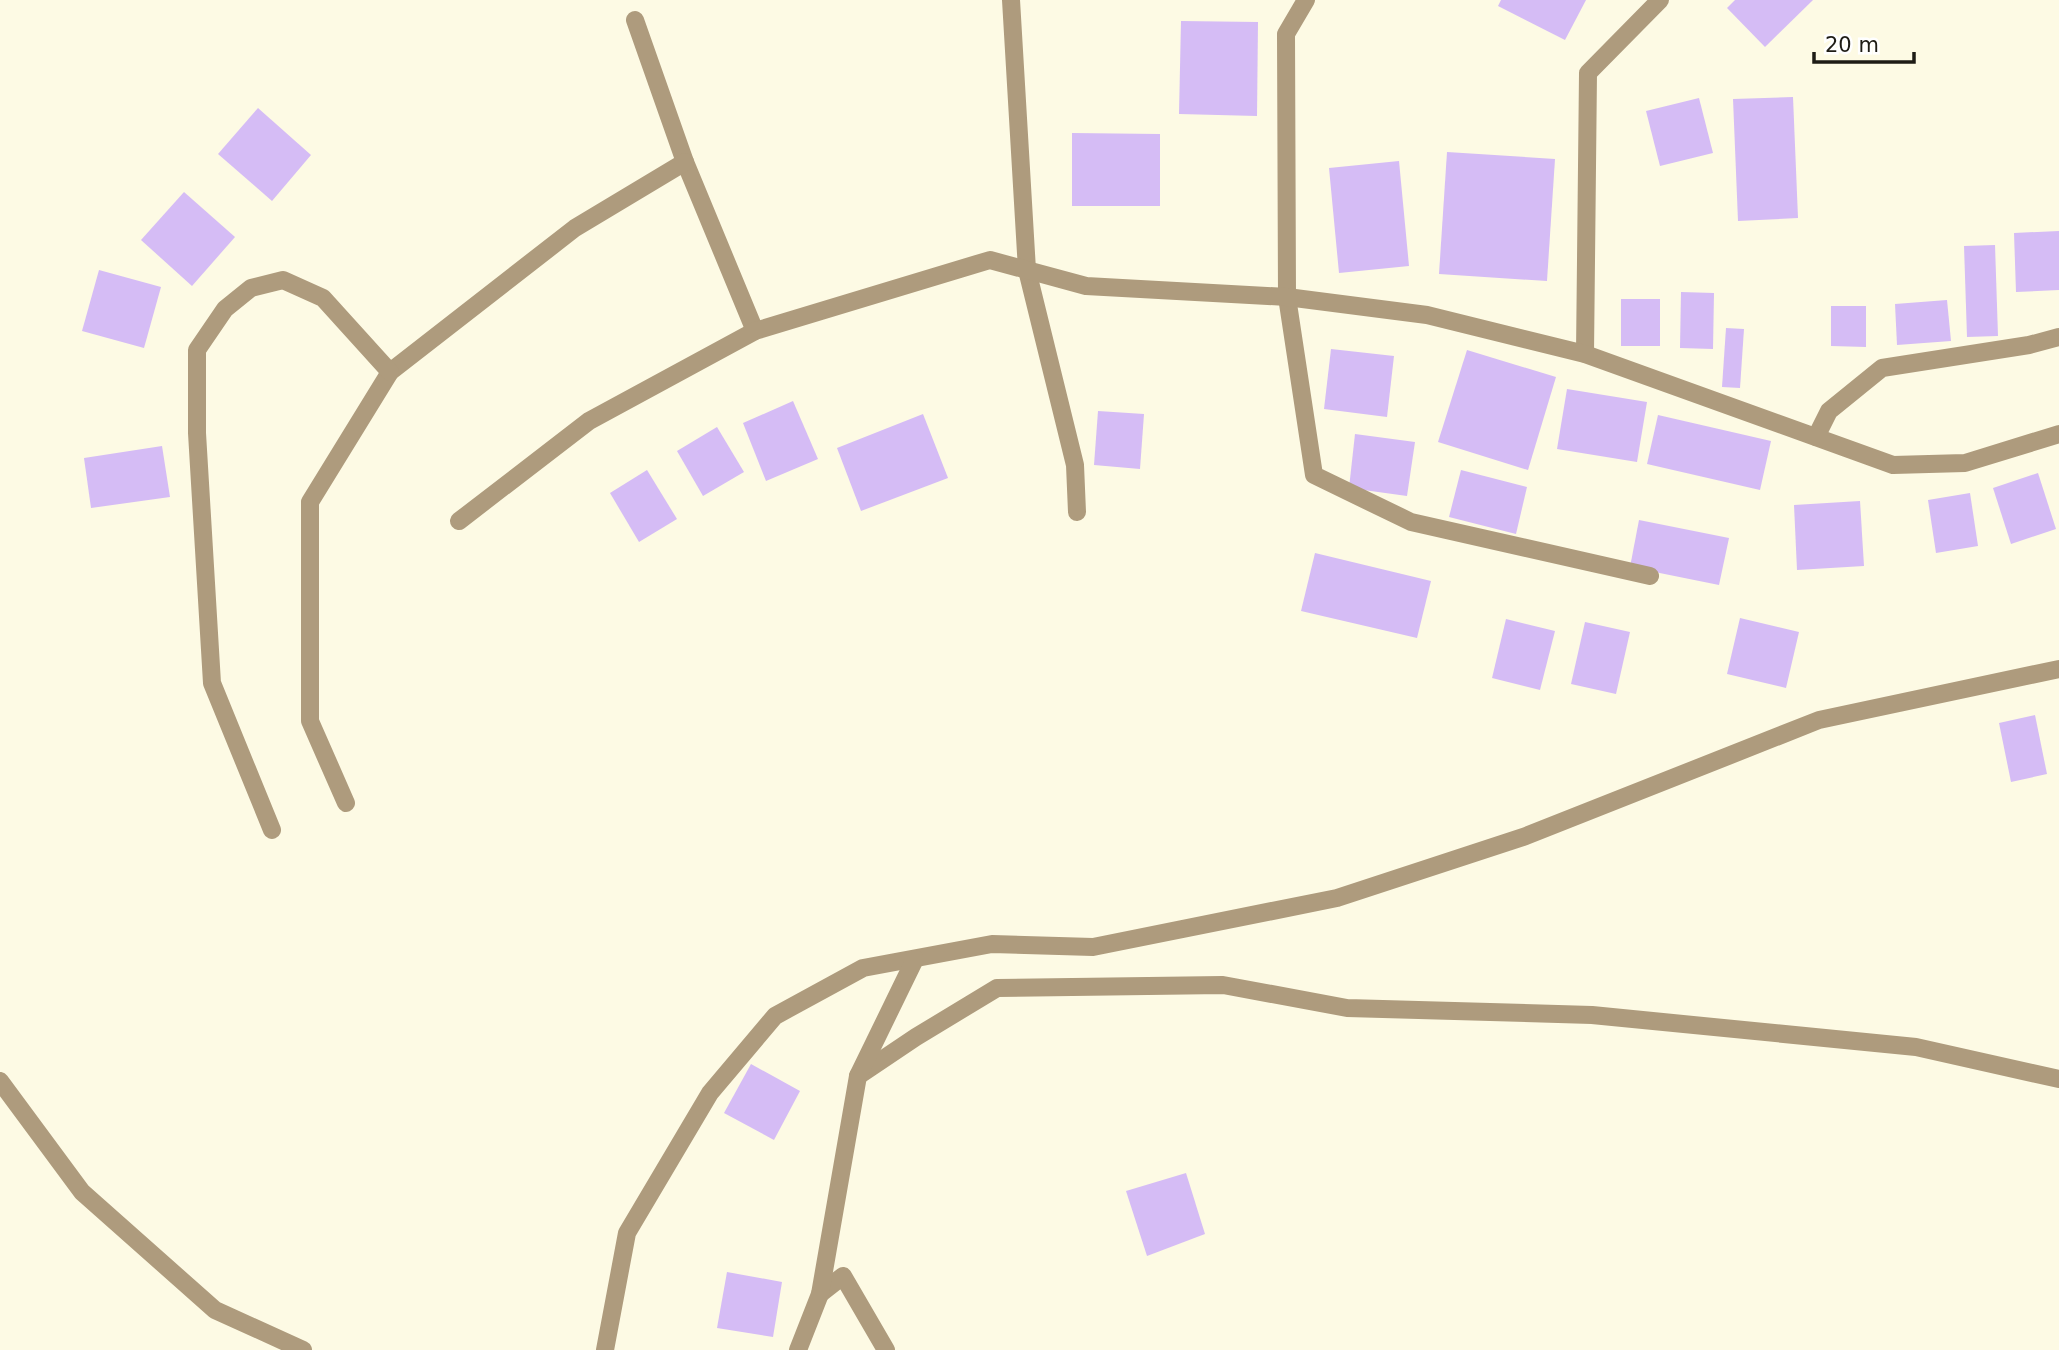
<svg xmlns="http://www.w3.org/2000/svg" width="2059" height="1350" viewBox="0 0 2059 1350" font-family="'DejaVu Sans',sans-serif">
  <rect width="100%" height="100%" fill="#fdfae4"/>
  <g fill="#d5bcf5">
    <polygon points="1501,0 1586,0 1565,40 1498,6"/>
    <polygon points="1735,0 1813,0 1765,47 1727,8"/>
    <polygon points="1181,21 1258,22 1257,116 1179,114"/>
    <polygon points="1793,97 1798,218 1738,221 1733,99"/>
    <polygon points="1699,98 1713,153 1660,166 1646,111"/>
    <polygon points="258,108 311,155 272,201 218,154"/>
    <polygon points="1072,133 1160,134 1160,206 1072,206"/>
    <polygon points="1447,152 1555,159 1547,281 1439,274"/>
    <polygon points="1399,161 1409,266 1339,273 1329,168"/>
    <polygon points="184,192 235,237 192,286 141,240"/>
    <polygon points="2059,231 2059,290 2016,292 2014,233"/>
    <polygon points="1995,245 1998,336 1967,337 1964,246"/>
    <polygon points="99,270 161,287 144,348 82,331"/>
    <polygon points="1681,292 1714,293 1713,349 1680,348"/>
    <rect x="1621" y="299" width="39" height="47"/>
    <polygon points="1947,300 1951,341 1897,345 1895,304"/>
    <polygon points="1831,306 1866,306 1866,347 1831,346"/>
    <polygon points="1726,328 1744,329 1740,388 1722,387"/>
    <polygon points="1331,349 1394,356 1387,417 1324,409"/>
    <polygon points="1467,350 1556,377 1528,470 1438,442"/>
    <polygon points="1567,389 1647,402 1637,462 1557,449"/>
    <polygon points="793,401 818,459 766,481 743,423"/>
    <polygon points="1098,411 1144,414 1140,469 1094,465"/>
    <polygon points="923,414 948,478 861,511 837,448"/>
    <polygon points="1658,415 1771,441 1760,490 1647,464"/>
    <polygon points="717,427 744,472 703,496 677,451"/>
    <polygon points="1355,434 1415,442 1407,496 1349,488"/>
    <polygon points="162,446 170,497 91,508 84,458"/>
    <polygon points="647,470 677,519 639,542 610,493"/>
    <polygon points="1461,470 1527,487 1516,534 1449,517"/>
    <polygon points="2038,473 2056,529 2011,544 1993,488"/>
    <polygon points="1970,493 1978,546 1936,553 1928,500"/>
    <polygon points="1860,501 1864,566 1797,570 1794,505"/>
    <polygon points="1639,520 1729,538 1719,585 1630,567"/>
    <polygon points="1315,553 1431,581 1417,638 1301,611"/>
    <polygon points="1740,618 1799,632 1786,688 1727,674"/>
    <polygon points="1506,619 1555,631 1540,690 1492,678"/>
    <polygon points="1585,622 1630,632 1616,694 1571,684"/>
    <polygon points="2035,715 2047,774 2011,782 1999,723"/>
    <polygon points="751,1064 800,1091 774,1140 724,1113"/>
    <polygon points="1186,1173 1205,1234 1147,1256 1126,1191"/>
    <polygon points="727,1272 782,1282 773,1337 717,1328"/>
  </g>
  <g fill="none" stroke-linecap="round" stroke-linejoin="round">
    <g stroke="#ae9b7d" stroke-width="18">
      <polyline points="1011,0 1027,270 1075,465 1077,512"/>
      <polyline points="1306,0 1286,34 1287,297 1314,475 1411,522 1650,576"/>
      <polyline points="635,20 685,162 755,331"/>
      <polyline points="1585,354 1588,73 1660,0"/>
      <polyline points="1816,437 1829,411 1882,368 2029,345 2059,337"/>
      <polyline points="459,521 589,421 755,331 990,260 1086,286 1287,297 1427,315 1585,354 1893,465 1965,463 2059,434"/>
      <polyline points="346,803 310,721 310,502 390,372 575,228 685,162"/>
      <polyline points="272,830 212,683 197,433 197,350 225,309 251,288 283,280 323,298 390,372"/>
      <polyline points="858,1076 916,1037 997,988 1223,985 1347,1008 1592,1015 1916,1047 2059,1079"/>
      <polyline points="0,1081 82,1192 215,1310 303,1350"/>
      <polyline points="820,1294 843,1276 886,1350"/>
      <polyline points="605,1350 627,1233 710,1093 775,1016 863,968 992,944 1093,947 1337,898 1526,836 1819,720 2059,669"/>
      <polyline points="798,1350 820,1294 858,1076 915,959"/>
    </g>
  </g>
  <path d="M1814 52v10h100v-10" fill="none" stroke="#1e1c15" stroke-width="3.5"/>
  <text x="1825" y="52" font-size="21" fill="#1e1c15" stroke="#ffffff" stroke-width="5" paint-order="stroke">20 m</text>
</svg>
